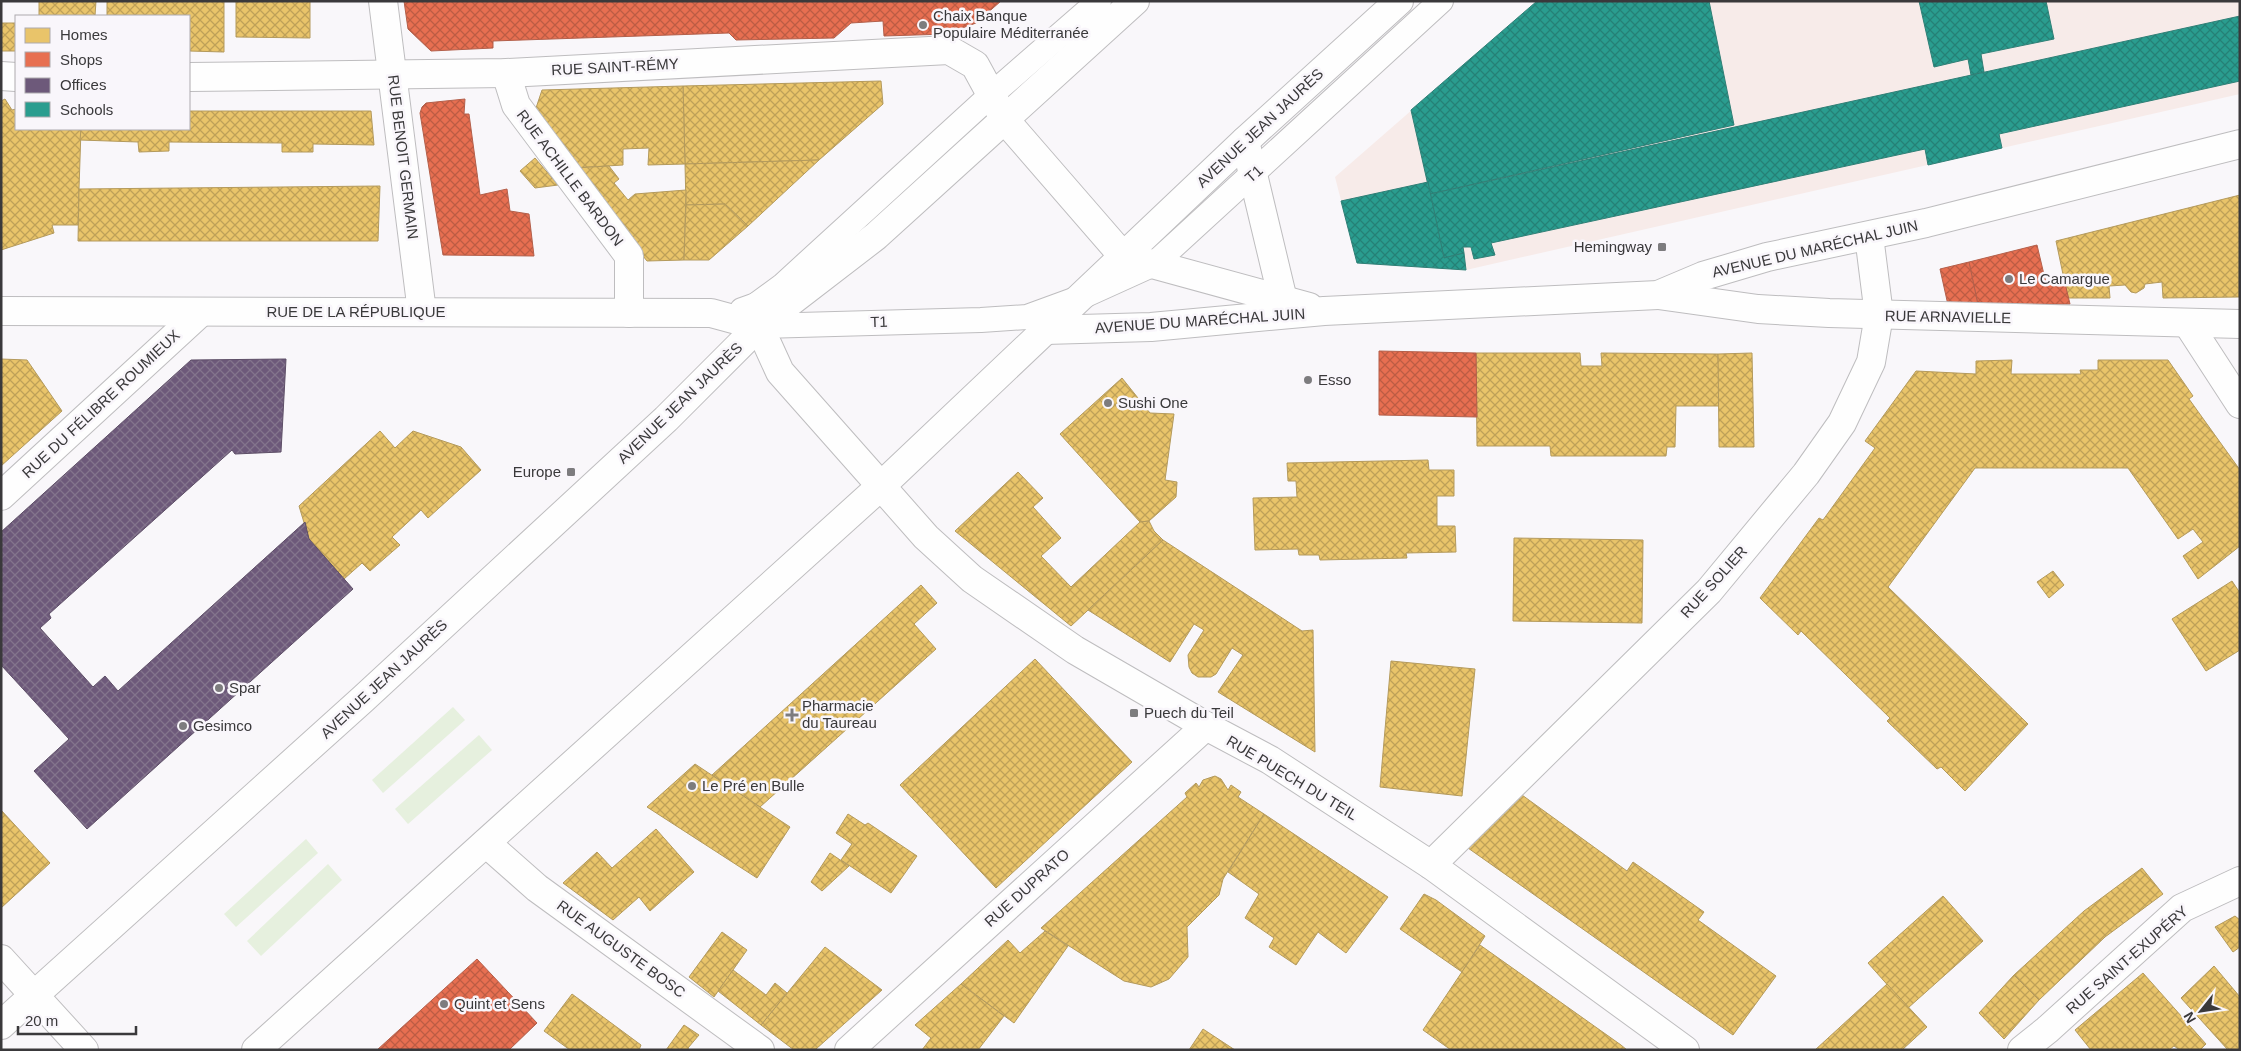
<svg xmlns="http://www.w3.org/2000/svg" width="2241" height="1051" viewBox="0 0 2241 1051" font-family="Helvetica,sans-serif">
  <defs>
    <pattern id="homes-cross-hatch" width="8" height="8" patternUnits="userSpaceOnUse" patternTransform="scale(1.25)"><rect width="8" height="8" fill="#e9c46a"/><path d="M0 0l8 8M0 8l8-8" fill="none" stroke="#bea058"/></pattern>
    <pattern id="shops-cross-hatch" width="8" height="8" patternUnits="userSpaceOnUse" patternTransform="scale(1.25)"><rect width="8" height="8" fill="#e76f51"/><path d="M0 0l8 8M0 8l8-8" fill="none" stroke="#bc5c44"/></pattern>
    <pattern id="offices-cross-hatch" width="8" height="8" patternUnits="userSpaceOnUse" patternTransform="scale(1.25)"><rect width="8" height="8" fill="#6d597a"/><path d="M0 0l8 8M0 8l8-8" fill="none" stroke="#83748c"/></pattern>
    <pattern id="schools-cross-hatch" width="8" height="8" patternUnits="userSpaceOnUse" patternTransform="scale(1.25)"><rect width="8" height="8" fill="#2a9d8f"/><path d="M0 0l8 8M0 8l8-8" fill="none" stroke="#258176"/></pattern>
  </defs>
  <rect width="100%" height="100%" fill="#f9f7fa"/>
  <polygon fill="#f7ebe9" points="1537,1 2240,1 2240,94 1466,270 1357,263 1335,177"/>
  <g fill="#e6f0de">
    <polygon points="453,707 465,720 383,793 372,780"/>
    <polygon points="479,735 492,750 408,824 395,809"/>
    <polygon points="306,839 318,853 236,927 224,914"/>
    <polygon points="328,864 342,880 261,956 247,941"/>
  </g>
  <g fill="url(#homes-cross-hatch)" stroke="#b49a5c">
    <polygon points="39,1 96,1 95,16 39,16"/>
    <polygon points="107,1 224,1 224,52 189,51 189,16 107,16"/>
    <polygon points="236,1 310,1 310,38 236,37"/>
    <rect x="1" y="23" width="15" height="28"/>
    <polygon points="881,81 883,104 819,160 685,164 683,86"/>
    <polygon points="683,86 685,164 648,165 649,148 623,149 623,165 573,168 533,117 542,90"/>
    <polygon points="5,99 12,110 16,109 16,129 81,129 79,189 78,225 52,225 54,233 1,250 1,101"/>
    <polygon points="189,111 371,111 374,145 313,144 313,152 282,152 282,143 169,142 169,151 139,152 138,142 80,140 81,129 189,129"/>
    <polygon points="535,158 558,185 535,188 520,171"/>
    <polygon points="819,160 748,226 725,204 686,205 685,164"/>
    <polygon points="609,166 619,179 614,183 628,200 635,194 686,190 684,260 647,261 573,168"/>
    <polygon points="380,186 378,241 78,241 79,189"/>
    <polygon points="2240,195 2239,297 2163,298 2162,282 2145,284 2144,288 2136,293 2131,292 2125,285 2109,286 2110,298 2068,298 2056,241"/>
    <polygon points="725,204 748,226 709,260 684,260 686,205"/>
    <polygon points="1476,353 1580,353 1581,366 1602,366 1601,353 1718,354 1720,406 1676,406 1675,447 1667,447 1666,456 1551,456 1550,446 1477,446"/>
    <polygon points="1752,353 1754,447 1719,447 1718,354"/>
    <polygon points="1,359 27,360 62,411 1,466"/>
    <polygon points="2012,360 2011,374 2081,374 2080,370 2098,370 2098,360 2168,360 2193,396 2189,399 2240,470 2240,546 2198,579 2183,556 2203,542 2193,529 2178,539 2128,468 1975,468 1888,587 2028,724 1965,791 1941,767 1937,769 1887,721 1890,718 1801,631 1798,635 1760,598 1819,518 1823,520 1875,448 1865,441 1916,371 1976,374 1976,361"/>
    <polygon points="1122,378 1150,413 1174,414 1165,480 1177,482 1176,497 1149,521 1140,522 1060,434"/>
    <polygon points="380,431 395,448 413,431 461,447 481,470 428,518 421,510 392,537 400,545 370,571 362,563 344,579 309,539 299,506"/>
    <polygon points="1428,460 1429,470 1454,470 1454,496 1437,496 1437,526 1455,526 1456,552 1406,553 1407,558 1320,560 1319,555 1299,555 1298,549 1255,550 1253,498 1297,497 1296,481 1288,481 1287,463"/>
    <polygon points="1018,472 1043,498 1033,507 1061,538 1041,556 1071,587 1140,522 1149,521 1154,531 1163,540 1071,626 955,531"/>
    <polygon points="1514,538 1643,540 1642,623 1513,621"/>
    <polygon points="1163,540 1302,631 1313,630 1315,752 1218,692 1243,655 1232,648 1216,674 1211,677 1198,677 1192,673 1189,667 1188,655 1204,630 1194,624 1170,662 1088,610"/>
    <polygon points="2053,571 2064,585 2049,598 2037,582"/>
    <polygon points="2232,581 2240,593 2240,650 2206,671 2172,619"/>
    <polygon points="921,585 937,603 914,624 936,649 760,807 712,775"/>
    <polygon points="1035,659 1132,762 996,888 900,785"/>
    <polygon points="1391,661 1475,669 1462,796 1380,787"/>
    <polygon points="695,764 790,827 757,878 647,807"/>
    <polygon points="1215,776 1221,779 1228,790 1231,785 1241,792 1238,797 1264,814 1223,879 1219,895 1187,927 1188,957 1169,979 1151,987 1124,981 1041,928 1187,797 1185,793 1196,783 1199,787 1203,780"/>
    <polygon points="1522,795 1627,871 1633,862 1704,912 1698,920 1776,976 1733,1035 1468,848"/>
    <polygon points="1,810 50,863 1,908"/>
    <polygon points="848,814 865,825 868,823 917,856 891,893 841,860 852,844 836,833"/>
    <polygon points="1264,814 1388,897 1346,953 1318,932 1296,965 1269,947 1274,938 1245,918 1259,894 1228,872"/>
    <polygon points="656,829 694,872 650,911 639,897 613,920 563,883 597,852 612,868"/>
    <polygon points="830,853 849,866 822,891 811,882"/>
    <polygon points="2142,868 2163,894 2105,937 2039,1000 2014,975 2084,911"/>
    <polygon points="1424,894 1436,900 1485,936 1462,972 1400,929"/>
    <polygon points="1943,896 1983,941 1908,1008 1868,963"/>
    <polygon points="2235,916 2240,920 2240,947 2233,952 2215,927"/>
    <polygon points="1045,931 1068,946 1014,1023 961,984 1008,940 1020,953"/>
    <polygon points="722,932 747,950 714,997 689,977"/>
    <polygon points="1480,945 1621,1045 1627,1050 1451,1050 1423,1030"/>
    <polygon points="825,947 882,990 816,1049 794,1050 761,1025"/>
    <polygon points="2214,966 2240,997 2240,1048 2238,1050 2228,1050 2181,998"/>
    <polygon points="733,970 766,995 775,983 787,993 761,1025 718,991"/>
    <polygon points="2143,973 2206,1044 2200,1050 2180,1050 2174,1046 2169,1050 2091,1050 2075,1030"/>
    <polygon points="2014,975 2039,1000 2004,1039 1979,1013"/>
    <polygon points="961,984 1004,1016 978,1050 922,1050 931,1038 915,1025"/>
    <polygon points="1887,984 1927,1027 1902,1050 1815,1050"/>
    <polygon points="572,994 641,1045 639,1050 570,1050 544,1031"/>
    <polygon points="684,1025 699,1035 688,1048 689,1050 666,1050"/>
    <polygon points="1203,1029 1235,1050 1189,1050"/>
  </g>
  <g fill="url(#shops-cross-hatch)" stroke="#b35f4a">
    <polygon points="404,1 1001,1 976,23 947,34 884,36 883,21 851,23 834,38 736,40 729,33 493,41 493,48 431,51 408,29"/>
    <polygon points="465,99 464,114 469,114 480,195 507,189 510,211 529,214 534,256 443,255 420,113 422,107 426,103"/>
    <polygon points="2037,245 2046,283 2064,279 2070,304 1978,305 1969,262"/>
    <polygon points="1969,262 1978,305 1948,305 1940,269"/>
    <polygon points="1379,351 1476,353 1477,417 1379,415"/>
    <polygon points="477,959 537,1023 509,1050 377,1050"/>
  </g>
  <polygon fill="url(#offices-cross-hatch)" stroke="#5e4f67" points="286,359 281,452 235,454 232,450 49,614 51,618 40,628 93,687 105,676 118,691 305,522 309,539 353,589 87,829 34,771 69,739 1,665 1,532 191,360"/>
  <g fill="url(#schools-cross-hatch)" stroke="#2f7f76">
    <polygon points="1537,1 1709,1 1734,125 1430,194 1411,110"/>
    <polygon points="1919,1 2046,1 2054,39 1981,54 1984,72 1971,75 1968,59 1934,67"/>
    <polygon points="2240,16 2240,81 1999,134 2002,148 1928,165 1925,149 1491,243 1495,255 1474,259 1471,247 1463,247 1464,253 1444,258 1430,194"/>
    <polygon points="1428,182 1444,258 1464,253 1466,270 1357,263 1341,201"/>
  </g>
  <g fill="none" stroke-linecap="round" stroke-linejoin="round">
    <defs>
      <g id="service">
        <polyline points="756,305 759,326 981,320 1027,317 1079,298 1154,264 1441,1"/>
        <polyline points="742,310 756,305 782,286 991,95 1099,1"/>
      </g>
      <g id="minor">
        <polyline points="383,1 422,312"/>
        <polyline points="506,73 516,105 629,256 629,313"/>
        <polyline points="1,76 16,77"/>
        <polyline points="189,77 506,73 949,50 975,65 1005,120"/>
        <polyline points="1,311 711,313 759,326"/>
        <polyline points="2188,324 2240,404"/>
        <polyline points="1,496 201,312"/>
        <polyline points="486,843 537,888 760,1050"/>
        <polyline points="1431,865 1709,591 1806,474 1842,423 1871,362 1879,315"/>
        <polyline points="1,959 84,1050"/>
        <polyline points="849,1050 1206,726"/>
        <polyline points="2022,1050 2047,1030 2182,908 2240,881"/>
      </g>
      <g id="tertiary">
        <polyline points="1245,141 1283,300"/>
        <polyline points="1869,236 1879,315"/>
        <polyline points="1123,256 1309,307"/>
        <polyline points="1658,295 1758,309 1829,313 2240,324"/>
        <polyline points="1045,330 1151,327 1324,311 1658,295 1703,276 1767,257 1926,223 2240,144"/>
        <polyline points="881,486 926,537 972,579 1075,650 1206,726 1270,760 1431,865 1685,1050"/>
      </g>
      <g id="secondary">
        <polyline points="1005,120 1123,256"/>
        <polyline points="759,326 780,372 881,486"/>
        <polyline points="1,1025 363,699 666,419 759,326 876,236 1135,1"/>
        <polyline points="256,1050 881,486 1245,141 1399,1"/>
      </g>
    </defs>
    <use href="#service" stroke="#bebdbf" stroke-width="26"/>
    <use href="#minor" stroke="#bebdbf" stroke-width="30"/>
    <use href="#tertiary" stroke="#bebdbf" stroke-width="30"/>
    <use href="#secondary" stroke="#bebdbf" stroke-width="30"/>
    <use href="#service" stroke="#fefefe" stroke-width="24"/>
    <use href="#minor" stroke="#fefefe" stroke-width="28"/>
    <use href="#tertiary" stroke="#fefefe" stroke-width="28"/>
    <use href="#secondary" stroke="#fefefe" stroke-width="28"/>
  </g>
  <g fill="#7d7c7e" stroke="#f9f6fb" stroke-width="2">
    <circle cx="923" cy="25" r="5"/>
    <rect x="1657" y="242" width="10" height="10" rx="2.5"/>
    <circle cx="2009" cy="279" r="5"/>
    <circle cx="1308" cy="380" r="5"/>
    <circle cx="1108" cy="403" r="5"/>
    <rect x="566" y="467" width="10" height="10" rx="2.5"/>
    <circle cx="219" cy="688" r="5"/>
    <rect x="1129" y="708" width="10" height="10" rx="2.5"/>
    <path d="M789.5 707.5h5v5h5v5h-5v5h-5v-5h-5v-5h5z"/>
    <circle cx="183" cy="726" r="5"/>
    <circle cx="692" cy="786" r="5"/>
    <circle cx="444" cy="1004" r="5"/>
  </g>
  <g text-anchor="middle" stroke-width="5" stroke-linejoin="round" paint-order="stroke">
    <g font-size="15" fill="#3a393b" stroke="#f9f6fb" text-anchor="start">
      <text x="933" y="21">Chaix Banque<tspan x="933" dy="17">Populaire Méditerranée</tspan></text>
      <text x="1652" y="252" text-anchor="end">Hemingway</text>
      <text x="2019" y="284">Le Camargue</text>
      <text x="1318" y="385">Esso</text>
      <text x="1118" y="408">Sushi One</text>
      <text x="561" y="477" text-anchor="end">Europe</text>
      <text x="229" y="693">Spar</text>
      <text x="802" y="711">Pharmacie<tspan x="802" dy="17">du Taureau</tspan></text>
      <text x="1144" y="718">Puech du Teil</text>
      <text x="193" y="731">Gesimco</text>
      <text x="702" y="791">Le Pré en Bulle</text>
      <text x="454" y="1009">Quint et Sens</text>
    </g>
    <g font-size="15" fill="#3a393b" stroke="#f9f6fb">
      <text transform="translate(615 67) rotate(-3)" y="5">RUE SAINT-RÉMY</text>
      <text transform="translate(1260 128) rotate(-43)" y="5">AVENUE JEAN JAURÈS</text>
      <text transform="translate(403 157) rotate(83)" y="5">RUE BENOIT GERMAIN</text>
      <text transform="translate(1254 174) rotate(-42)" y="5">T1</text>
      <text transform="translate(570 178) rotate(53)" y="5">RUE ACHILLE BARDON</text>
      <text transform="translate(1815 249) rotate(-13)" y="5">AVENUE DU MARÉCHAL JUIN</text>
      <text x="356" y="317">RUE DE LA RÉPUBLIQUE</text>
      <text transform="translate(1948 317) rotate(1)" y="5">RUE ARNAVIELLE</text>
      <text transform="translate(1200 321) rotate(-4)" y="5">AVENUE DU MARÉCHAL JUIN</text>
      <text transform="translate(879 322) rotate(-2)" y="5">T1</text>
      <text transform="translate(680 403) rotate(-44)" y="5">AVENUE JEAN JAURÈS</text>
      <text transform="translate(101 404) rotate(-43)" y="5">RUE DU FÉLIBRE ROUMIEUX</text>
      <text transform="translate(1714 582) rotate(-48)" y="5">RUE SOLIER</text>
      <text transform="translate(384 679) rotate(-43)" y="5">AVENUE JEAN JAURÈS</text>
      <text transform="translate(1292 778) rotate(31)" y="5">RUE PUECH DU TEIL</text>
      <text transform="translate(1027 888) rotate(-42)" y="5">RUE DUPRATO</text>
      <text transform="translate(621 949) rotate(36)" y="5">RUE AUGUSTE BOSC</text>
      <text transform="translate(2127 960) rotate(-41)" y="5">RUE SAINT-EXUPÉRY</text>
    </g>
  </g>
  <rect width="2241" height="1051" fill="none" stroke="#3a393b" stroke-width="5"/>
  <rect x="15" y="15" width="175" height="115" fill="#f9f6fb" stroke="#adaaae"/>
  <rect x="25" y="28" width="25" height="15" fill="#e9c46a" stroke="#adaaae"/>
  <text x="60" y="40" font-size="15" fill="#3a393b">Homes</text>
  <rect x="25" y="52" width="25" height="15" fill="#e76f51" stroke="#adaaae"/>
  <text x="60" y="65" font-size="15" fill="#3a393b">Shops</text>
  <rect x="25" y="78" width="25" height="15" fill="#6d597a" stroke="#adaaae"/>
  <text x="60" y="90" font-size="15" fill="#3a393b">Offices</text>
  <rect x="25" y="102" width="25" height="15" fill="#2a9d8f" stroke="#adaaae"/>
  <text x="60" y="115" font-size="15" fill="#3a393b">Schools</text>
  <g transform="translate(2201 1011) rotate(240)" stroke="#f9f6fb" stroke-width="4" paint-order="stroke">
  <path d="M0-4L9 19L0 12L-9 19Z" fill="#3a393b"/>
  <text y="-8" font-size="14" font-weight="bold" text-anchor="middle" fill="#3a393b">N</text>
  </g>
  <path d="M18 1026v8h118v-8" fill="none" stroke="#3a393b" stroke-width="2.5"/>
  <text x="25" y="1026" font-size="15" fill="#3a393b" stroke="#f9f6fb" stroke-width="4" paint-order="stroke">20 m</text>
</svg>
